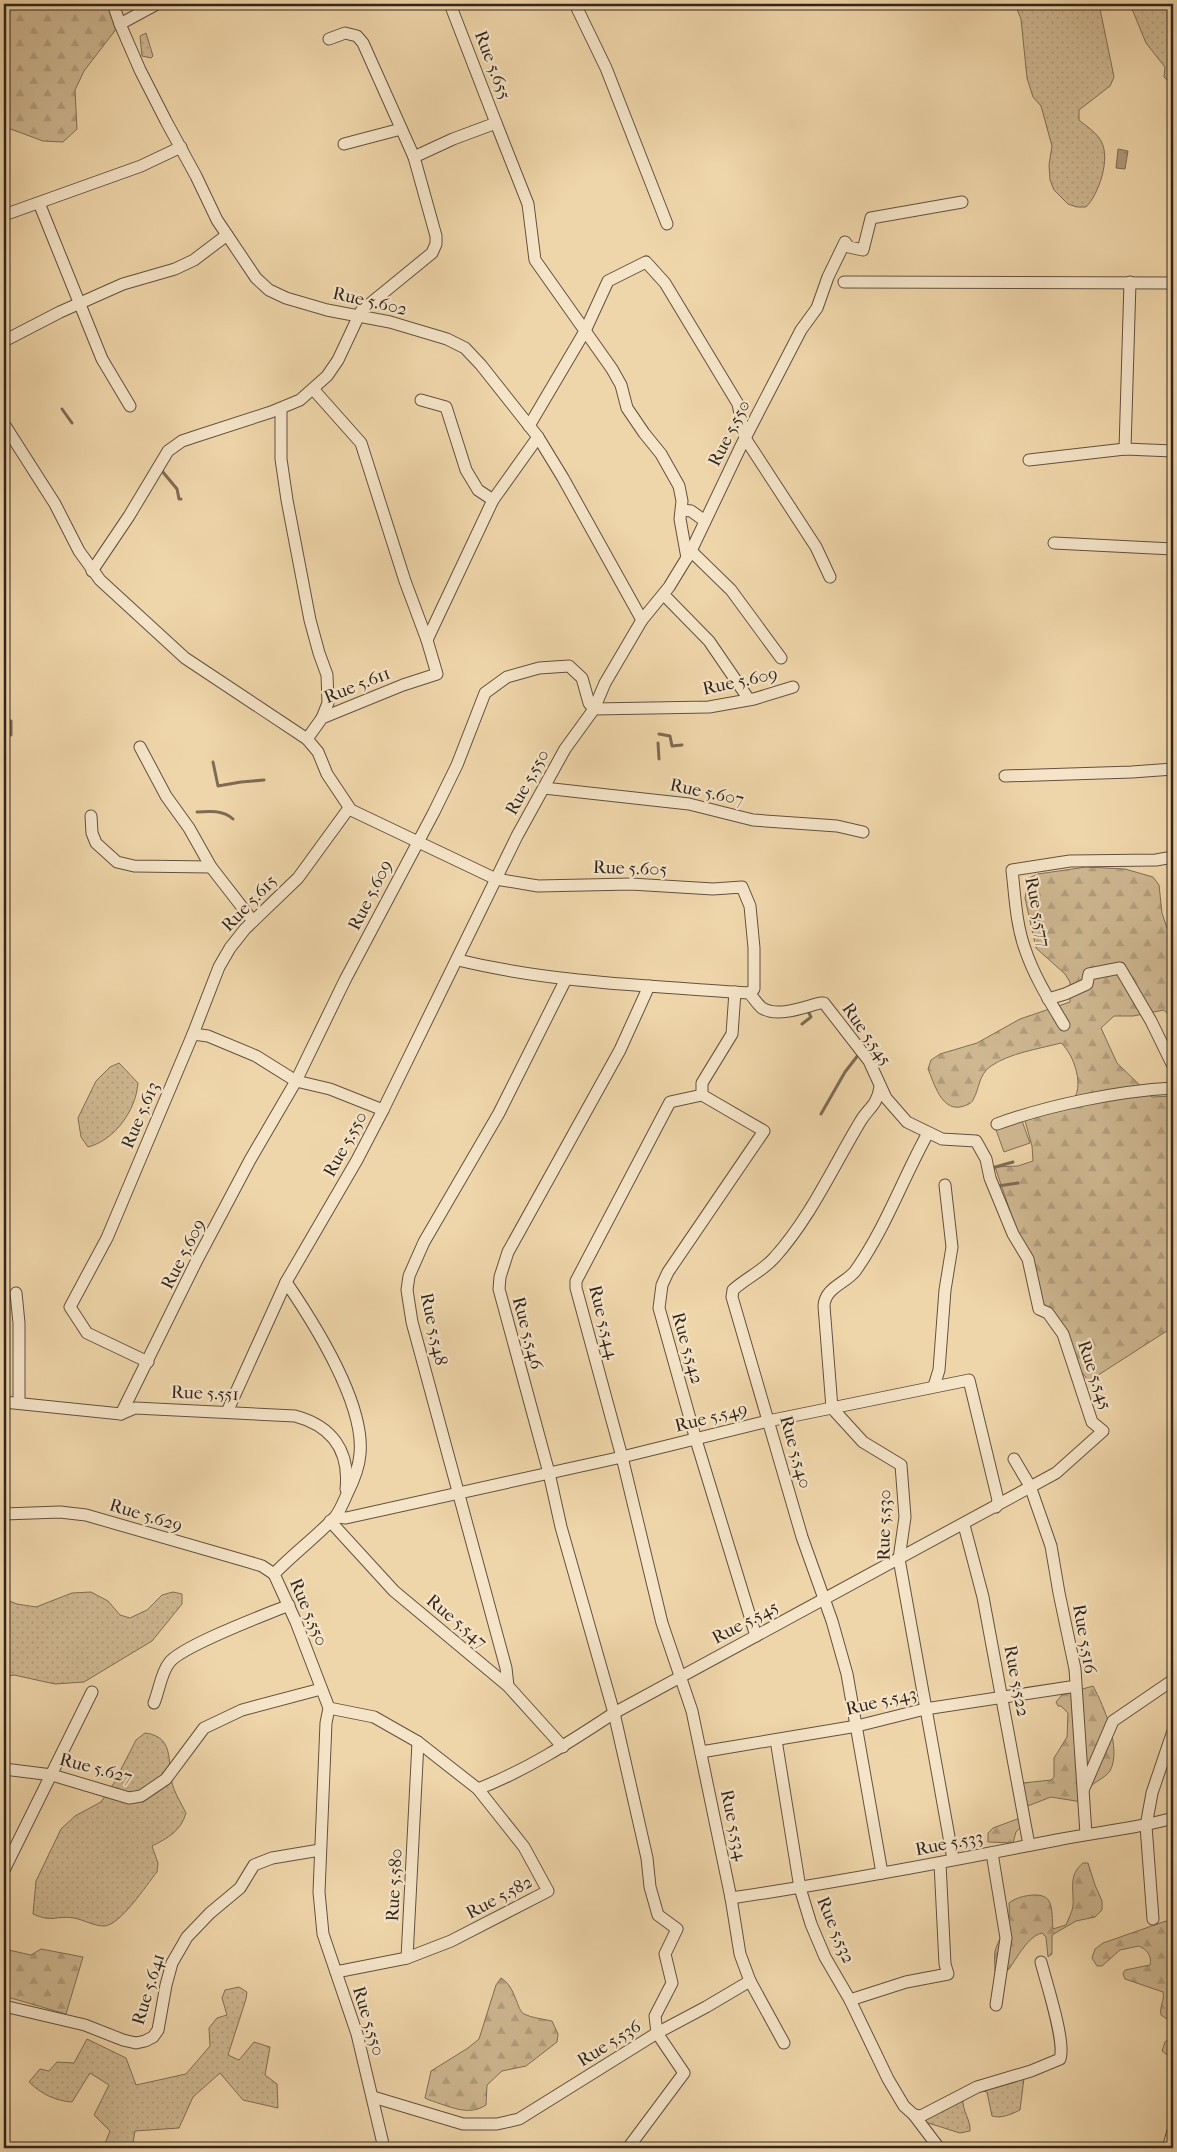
<svg xmlns="http://www.w3.org/2000/svg" width="1177" height="2152" viewBox="0 0 1177 2152" font-family="'IM FELL French Canon',serif">
  <defs>
    <pattern id="grass-dots" width="8" height="8" patternUnits="userSpaceOnUse" patternTransform="scale(1.25)"><rect width="8" height="8" fill="#cfb892"/><path d="M2 2h.1M6 6h.1" fill="none" stroke="#b29e7d" stroke-width="1.8" stroke-linecap="round"/></pattern>
    <pattern id="forest-firs" width="22" height="20" patternUnits="userSpaceOnUse" patternTransform="scale(1.25)"><rect width="22" height="20" fill="#cfb892"/><path d="M5 1l3.5 6h-7zM16 11l3.5 6h-7z" fill="#b29e7d"/></pattern>
    <pattern id="water-ripples" width="26" height="14" patternUnits="userSpaceOnUse" patternTransform="scale(1.25)"><rect width="26" height="14" fill="#af9a7a"/><path d="M2 4q2-2 4 0t4 0M15 11q2-2 4 0t4 0" fill="none" stroke="#8f7d63"/></pattern>
  </defs>
  <rect width="100%" height="100%" fill="#efd6aa"/>
  <filter id="stains"><feTurbulence type="fractalNoise" baseFrequency=".004" numOctaves="4"/><feColorMatrix values="0 0 0 0 .2 0 0 0 0 .09 0 0 0 0 .02 0 0 0 .5 -.17"/></filter>
  <radialGradient id="worn" r=".72"><stop offset=".6" stop-color="#630" stop-opacity="0"/><stop offset="1" stop-color="#630" stop-opacity=".3"/></radialGradient>
  <g fill="url(#grass-dots)" stroke="#806e57">
    <path d="M1015 4H1099L1114 77 1110 86 1079 110V120C1086 126 1097 133 1101 141 1111 158 1099 194 1086 207H1077L1068 204 1054 190 1050 180 1049 165 1052 146 1041 106 1033 97 1027 78 1021 19Z"/>
    <polygon points="1130,4 1173,4 1173,86 1164,77 1165,67 1146,43"/>
    <polygon points="146,33 153,56 151,58 142,56 140,36"/>
    <path d="M119 1063 138 1083C136 1110 115 1140 88 1147L81 1137 78 1118 96 1081 110 1067Z"/>
    <polygon points="91,1592 108,1601 120,1615 130,1618 147,1610 162,1595 173,1592 182,1594 182,1604 152,1641 84,1682 55,1684 14,1675 4,1677 4,1599 17,1604 36,1607 72,1593"/>
    <path d="M145 1733C178 1737 165 1767 174 1789 177 1797 182 1805 186 1813 181 1831 168 1838 152 1846L158 1863 157 1872C147 1884 120 1926 104 1926 94 1926 84 1920 74 1918 57 1915 52 1923 33 1914L36 1881 61 1829 75 1816 101 1802 114 1783 136 1740Z"/>
    <path d="M239 1987 247 1992 246 1999 228 2055 239 2060 254 2042 270 2047 265 2075 277 2084 278 2108 243 2100 220 2073 193 2097 179 2128 135 2131 132 2148H103L110 2131 94 2115 109 2085 90 2073 72 2102C56 2101 41 2094 29 2082L40 2069 49 2071 57 2062 74 2063 87 2039 126 2058 136 2085 186 2074 210 2046 209 2028 217 2018 227 2015 222 1998 225 1990Z"/>
    <path d="M1020 2076 1024 2078 1020 2110C1012 2114 1001 2119 992 2116L987 2092C976 2089 970 2090 963 2099 962 2111 971 2120 970 2131L960 2133 925 2122C934 2102 934 2105 953 2096 960 2093 966 2087 973 2084 987 2077 1005 2077 1020 2076Z"/>
  </g>
  <g fill="url(#forest-firs)" stroke="#806e57">
    <polygon points="4,4 122,4 120,24 84,71 75,90 77,129 63,142 43,141 8,128 4,128"/>
    <path d="M1086 867 1125 869 1153 877 1159 885 1162 913 1173 946V1020L1164 1010 1133 1016H1114L1101 1028 1117 1063 1152 1097 1173 1096V1327L1089 1381 1078 1368 1060 1322 1041 1301 995 1167 1018 1166 1033 1161 1032 1146 1024 1117C1040 1116 1058 1113 1071 1102 1086 1089 1074 1054 1061 1043 1038 1049 1010 1053 991 1066 978 1075 980 1088 973 1100 971 1104 965 1106 960 1107 941 1110 934 1083 928 1069L931 1060 940 1054 977 1043 1020 1019 1070 1002V982L1065 974 1036 948 1025 898 1029 878 1038 874Z"/>
    <path d="M1093 1686C1104 1706 1122 1749 1110 1771 1105 1778 1094 1782 1089 1788 1086 1792 1084 1798 1082 1802L1051 1797 1025 1807 1023 1825 1016 1832 1013 1843 988 1842V1833L993 1828 1020 1818 1023 1783 1051 1780 1054 1777V1758L1067 1737 1068 1713 1061 1706H1058L1056 1702 1062 1695Z"/>
    <path d="M1083 1863H1088L1095 1885 1102 1901V1910L1095 1917 1076 1921 1052 1935V1954L1048 1957 1046 1937 1042 1933C1028 1936 1017 1958 1009 1969L1005 1972 995 1971C995 1965 994 1957 995 1951 1002 1929 1011 1931 1009 1903 1017 1896 1043 1890 1049 1901 1053 1908 1052 1921 1053 1929L1066 1925C1068 1919 1072 1913 1073 1906 1074 1889 1068 1875 1083 1863Z"/>
    <path d="M1166 1921 1173 1926V2023L1161 2015C1159 2007 1165 2000 1163 1992L1125 1979 1123 1974 1125 1970 1150 1965C1152 1955 1147 1950 1139 1946L1120 1950 1102 1966H1097L1092 1958 1095 1949 1103 1943Z"/>
    <polygon points="4,1949 31,1955 41,1949 83,1957 66,2014 4,1996"/>
    <path d="M501 1978C516 1987 517 2011 524 2014 532 2018 543 2019 552 2021L558 2034 557 2042 526 2066 502 2071 487 2085 486 2105C468 2117 449 2106 429 2100L425 2098 431 2071 468 2048 479 2039 496 1985Z"/>
    <polygon points="1173,2034 1173,2055 1170,2057 1162,2051 1165,2042"/>
  </g>
  <polygon fill="#cfb892" stroke="#806e57" points="1021,1118 1030,1143 1004,1152 995,1127"/>
  <polygon fill="url(#water-ripples)" stroke="#7d6b54" points="1118,149 1128,151 1125,169 1116,168"/>
  <g fill="none" stroke-linecap="round" stroke-linejoin="round">
    <g stroke="#7d6b54" stroke-width="3">
      <polyline points="62,409 72,423"/>
      <polyline points="162,471 177,489 179,499 181,499"/>
      <polyline points="4,727 5,727 5,720 11,721 11,735"/>
      <polyline points="4,734 8,735"/>
      <polyline points="659,734 670,736 672,746 682,745"/>
      <polyline points="658,743 659,759"/>
      <polyline points="213,762 218,786 241,782 264,780"/>
      <path d="M197 812C210 811 223 810 233 819"/>
      <polyline points="802,1024 811,1017 808,1011"/>
      <polyline points="821,1114 845,1072 859,1054"/>
      <polyline points="992,1168 1013,1162"/>
      <polyline points="998,1186 1018,1183"/>
    </g>
    <defs>
      <g id="minor">
        <polyline points="113,4 120,24 140,70 166,121 196,176 217,220 256,278 269,290 286,298 327,310 390,322 447,339 465,348 481,365 538,437 563,478 642,620"/>
        <polyline points="575,4 606,68 667,224"/>
        <polyline points="120,24 157,4"/>
        <polyline points="329,39 345,33 357,36 363,43 414,157"/>
        <polyline points="496,123 528,204 535,260 612,369 621,385 627,408 644,433 661,454 679,486 682,501 680,519 687,558"/>
        <polyline points="344,144 401,129"/>
        <polyline points="39,203 102,359 130,406"/>
        <polyline points="4,215 141,166 181,147"/>
        <polyline points="844,282 1173,283"/>
        <polyline points="4,341 60,312 123,284 175,269 194,260 227,235"/>
        <polyline points="313,389 361,443 405,581 427,640"/>
        <polyline points="421,400 446,407 466,470 478,490 493,500"/>
        <polyline points="281,409 281,459 287,500 310,620 319,653 327,675 328,703 322,718"/>
        <polyline points="4,424 55,504 79,551 100,580 185,658 307,739"/>
        <polyline points="529,426 585,331 608,281 646,262 665,283 738,404 745,438 816,547 830,577"/>
        <polyline points="538,437 493,500 427,640 437,674 403,685 322,718 307,739 318,752 327,774 351,810 496,879 538,886 631,884 713,889 742,887 750,906 754,948 754,989 749,993"/>
        <polyline points="1125,449 1130,282"/>
        <polyline points="1029,460 1125,449 1173,451"/>
        <polyline points="682,510 691,511 705,521"/>
        <polyline points="1054,543 1173,549"/>
        <polyline points="691,551 731,590 781,658"/>
        <polyline points="92,571 129,516 168,451 182,441 197,436 271,412 300,400 327,376 338,360 361,311 432,253 436,244 436,236 414,157 453,139 496,123 450,4"/>
        <polyline points="664,595 709,641 748,698"/>
        <polyline points="140,747 166,796 189,828 211,867 253,921"/>
        <polyline points="1005,776 1132,772 1173,769"/>
        <polyline points="544,788 689,804 753,820 837,826 863,832"/>
        <polyline points="91,816 92,833 96,843 117,862 134,866 211,867"/>
        <polyline points="1048,999 1065,994 1087,984 1089,974 1120,968 1151,1021 1173,1066"/>
        <path d="M1064 1025C1049 1000 1034 976 1025 949 1016 924 1015 896 1012 870L1070 861 1156 860 1173 857"/>
        <polyline points="193,1034 219,967 230,948 245,929 298,878 349,808"/>
        <path d="M880 1087C877 1106 868 1108 860 1122 833 1167 810 1218 775 1257 763 1271 746 1278 733 1290L732 1297 802 1537 832 1621 847 1674 882 1873"/>
        <polyline points="702,1095 764,1131 668,1272 662,1285 659,1308 696,1440 756,1636"/>
        <path d="M997 1124C1049 1105 1118 1091 1173 1088"/>
        <path d="M928 1133C903 1178 886 1227 856 1270 847 1283 825 1287 824 1306L832 1408 863 1442 901 1465 905 1517 899 1559 953 1859"/>
        <polyline points="16,1293 19,1323 19,1403"/>
        <polyline points="148,1362 87,1333 70,1307 107,1238 193,1034 208,1036 256,1056 296,1081 330,1089 383,1110"/>
        <polyline points="934,1386 939,1370 945,1290 952,1247 945,1185"/>
        <path d="M4 1402 121 1414 135 1408 295 1416C332 1426 350 1451 346 1489"/>
        <polyline points="227,1412 286,1282"/>
        <polyline points="121,1414 196,1262 250,1160 296,1081 345,980 434,812 457,765 485,693 507,677 539,668 569,666 582,678 589,703 594,709 709,707 754,699 793,687"/>
        <polyline points="1014,1459 1030,1486 1051,1546 1059,1593 1075,1669 1086,1834"/>
        <polyline points="4,1514 60,1512 86,1515 249,1562 262,1566 274,1574"/>
        <polyline points="336,1517 346,1518 622,1457 768,1421 969,1380 998,1500 996,1507"/>
        <polyline points="330,1521 394,1591 508,1686 563,1747"/>
        <polyline points="964,1525 983,1597 1029,1845"/>
        <polyline points="508,1686 506,1668 412,1322 407,1290 409,1276 424,1242 499,1113 566,979"/>
        <path d="M154 1703C159 1691 161 1673 169 1663 181 1646 265 1615 289 1605"/>
        <path d="M329 1708 374 1717 418 1742 478 1789C527 1770 570 1742 614 1713L1056 1473 1103 1431 1092 1422 1063 1334 1048 1313 1039 1309 1028 1259 1013 1234 990 1178 986 1159 976 1141 942 1139 907 1122 886 1098 869 1061 824 1003H820C804 1007 778 1018 762 1008 758 1005 753 997 749 993 652 986 553 983 458 960"/>
        <polyline points="776,1740 800,1888 811,1924 825,1957 850,2000 888,2079 904,2106 914,2115 939,2148"/>
        <polyline points="701,1752 857,1726 925,1709 1070,1687"/>
        <polyline points="4,1769 52,1775 129,1798 141,1796 166,1779 204,1728 242,1710 321,1689"/>
        <polyline points="1084,1788 1113,1721 1173,1680"/>
        <polyline points="992,1853 1006,1938 996,2005"/>
        <polyline points="4,1870 92,1692"/>
        <path d="M731 1898C840 1882 949 1861 1057 1840 1096 1832 1135 1829 1173 1818"/>
        <polyline points="1153,1919 1146,1826 1152,1793 1173,1731"/>
        <polyline points="407,1958 451,1941 548,1891 524,1847 478,1789"/>
        <polyline points="336,1972 407,1958 418,1742"/>
        <polyline points="750,1981 784,2043"/>
        <polyline points="850,2000 906,1982 948,1974 945,1964 940,1863"/>
        <polyline points="4,2006 85,2025 123,2040 136,2043 145,2041 153,2037 158,2030 166,1985 172,1963 187,1937 210,1913 240,1888 254,1865 272,1858 320,1850"/>
        <polyline points="373,2097 463,2124 497,2124 519,2119 657,2033 655,2016 672,1983 665,1954 677,1929 658,1915 650,1887 647,1858 614,1713 561,1527 549,1473 499,1289 500,1277 508,1252 620,1050 649,986"/>
        <path d="M914 2115 921 2116 977 2087 1031 2071 1060 2059C1066 2042 1046 1982 1041 1962"/>
        <path d="M384 2148 357 2034 323 1934 319 1892 326 1723 329 1708 296 1622 274 1574C293 1554 316 1537 335 1517 340 1511 344 1501 347 1494 353 1482 359 1468 360 1454 365 1404 314 1323 286 1282L357 1160 383 1110 517 836 565 749 594 709 605 683 642 620 669 587 691 551 741 446 801 330 817 308 828 277 845 242 849 247 863 250 871 218 962 202"/>
        <polyline points="628,2148 684,2073 657,2033 706,2007 750,1981 740,1954 731,1898 692,1711 662,1623 622,1457 576,1288 576,1281 670,1102 702,1095 702,1083 732,1034 735,992"/>
        <polyline points="1168,2148 1173,2131"/>
      </g>
    </defs>
    <use href="#minor" stroke="#615140" stroke-width="13"/>
    <use href="#minor" stroke="#f5e4c8" stroke-width="11"/>
  </g>
  <g text-anchor="middle" stroke-width="4.5" stroke-linejoin="round" paint-order="stroke">
    <g font-size="18" fill="#32251c" stroke="#f5e4c8">
      <text transform="translate(493 65) rotate(69)" y="6">Rue 5.655</text>
      <text transform="translate(370 301) rotate(13)" y="6">Rue 5.602</text>
      <text transform="translate(729 433) rotate(-63)" y="6">Rue 5.550</text>
      <text transform="translate(740 681) rotate(-12)" y="6">Rue 5.609</text>
      <text transform="translate(357 685) rotate(-22)" y="6">Rue 5.611</text>
      <text transform="translate(527 782) rotate(-61)" y="6">Rue 5.550</text>
      <text transform="translate(707 792) rotate(12)" y="6">Rue 5.607</text>
      <text transform="translate(630 868) rotate(2)" y="6">Rue 5.605</text>
      <text transform="translate(370 895) rotate(-63)" y="6">Rue 5.609</text>
      <text transform="translate(249 903) rotate(-46)" y="6">Rue 5.615</text>
      <text transform="translate(1038 912) rotate(79)" y="6">Rue 5.577</text>
      <text transform="translate(867 1034) rotate(55)" y="6">Rue 5.545</text>
      <text transform="translate(140 1115) rotate(-67)" y="6">Rue 5.613</text>
      <text transform="translate(345 1144) rotate(-61)" y="6">Rue 5.550</text>
      <text transform="translate(183 1254) rotate(-63)" y="6">Rue 5.609</text>
      <text transform="translate(604 1322) rotate(76)" y="6">Rue 5.544</text>
      <text transform="translate(434 1329) rotate(78)" y="6">Rue 5.548</text>
      <text transform="translate(528 1333) rotate(75)" y="6">Rue 5.546</text>
      <text transform="translate(688 1348) rotate(74)" y="6">Rue 5.542</text>
      <text transform="translate(1095 1375) rotate(71)" y="6">Rue 5.545</text>
      <text transform="translate(205 1393) rotate(2)" y="6">Rue 5.551</text>
      <text transform="translate(711 1417) rotate(-14)" y="6">Rue 5.549</text>
      <text transform="translate(796 1452) rotate(74)" y="6">Rue 5.540</text>
      <text transform="translate(146 1515) rotate(17)" y="6">Rue 5.629</text>
      <text transform="translate(884 1525) rotate(-89)" y="6">Rue 5.530</text>
      <text transform="translate(309 1612) rotate(67)" y="6">Rue 5.550</text>
      <text transform="translate(457 1621) rotate(40)" y="6">Rue 5.547</text>
      <text transform="translate(745 1622) rotate(-28)" y="6">Rue 5.545</text>
      <text transform="translate(1085 1639) rotate(80)" y="6">Rue 5.516</text>
      <text transform="translate(1017 1681) rotate(79)" y="6">Rue 5.522</text>
      <text transform="translate(881 1701) rotate(-13)" y="6">Rue 5.543</text>
      <text transform="translate(96 1768) rotate(15)" y="6">Rue 5.627</text>
      <text transform="translate(734 1825) rotate(78)" y="6">Rue 5.534</text>
      <text transform="translate(949 1843) rotate(-11)" y="6">Rue 5.533</text>
      <text transform="translate(394 1885) rotate(-87)" y="6">Rue 5.580</text>
      <text transform="translate(499 1897) rotate(-28)" y="6">Rue 5.582</text>
      <text transform="translate(836 1930) rotate(67)" y="6">Rue 5.532</text>
      <text transform="translate(148 1989) rotate(-73)" y="6">Rue 5.641</text>
      <text transform="translate(369 2021) rotate(73)" y="6">Rue 5.550</text>
      <text transform="translate(609 2043) rotate(-32)" y="6">Rue 5.536</text>
    </g>
  </g>
  <rect width="1177" height="2152" fill="none" stroke="#efd6aa" stroke-width="20"/>
  <rect x="5" y="5" width="1167" height="2142" fill="none" stroke="#32251c" stroke-width="2.5"/>
  <rect x="10" y="10" width="1157" height="2132" fill="none" stroke="#32251c"/>
  <rect width="100%" height="100%" filter="url(#stains)"/>
  <rect width="100%" height="100%" fill="url(#worn)"/>
</svg>
